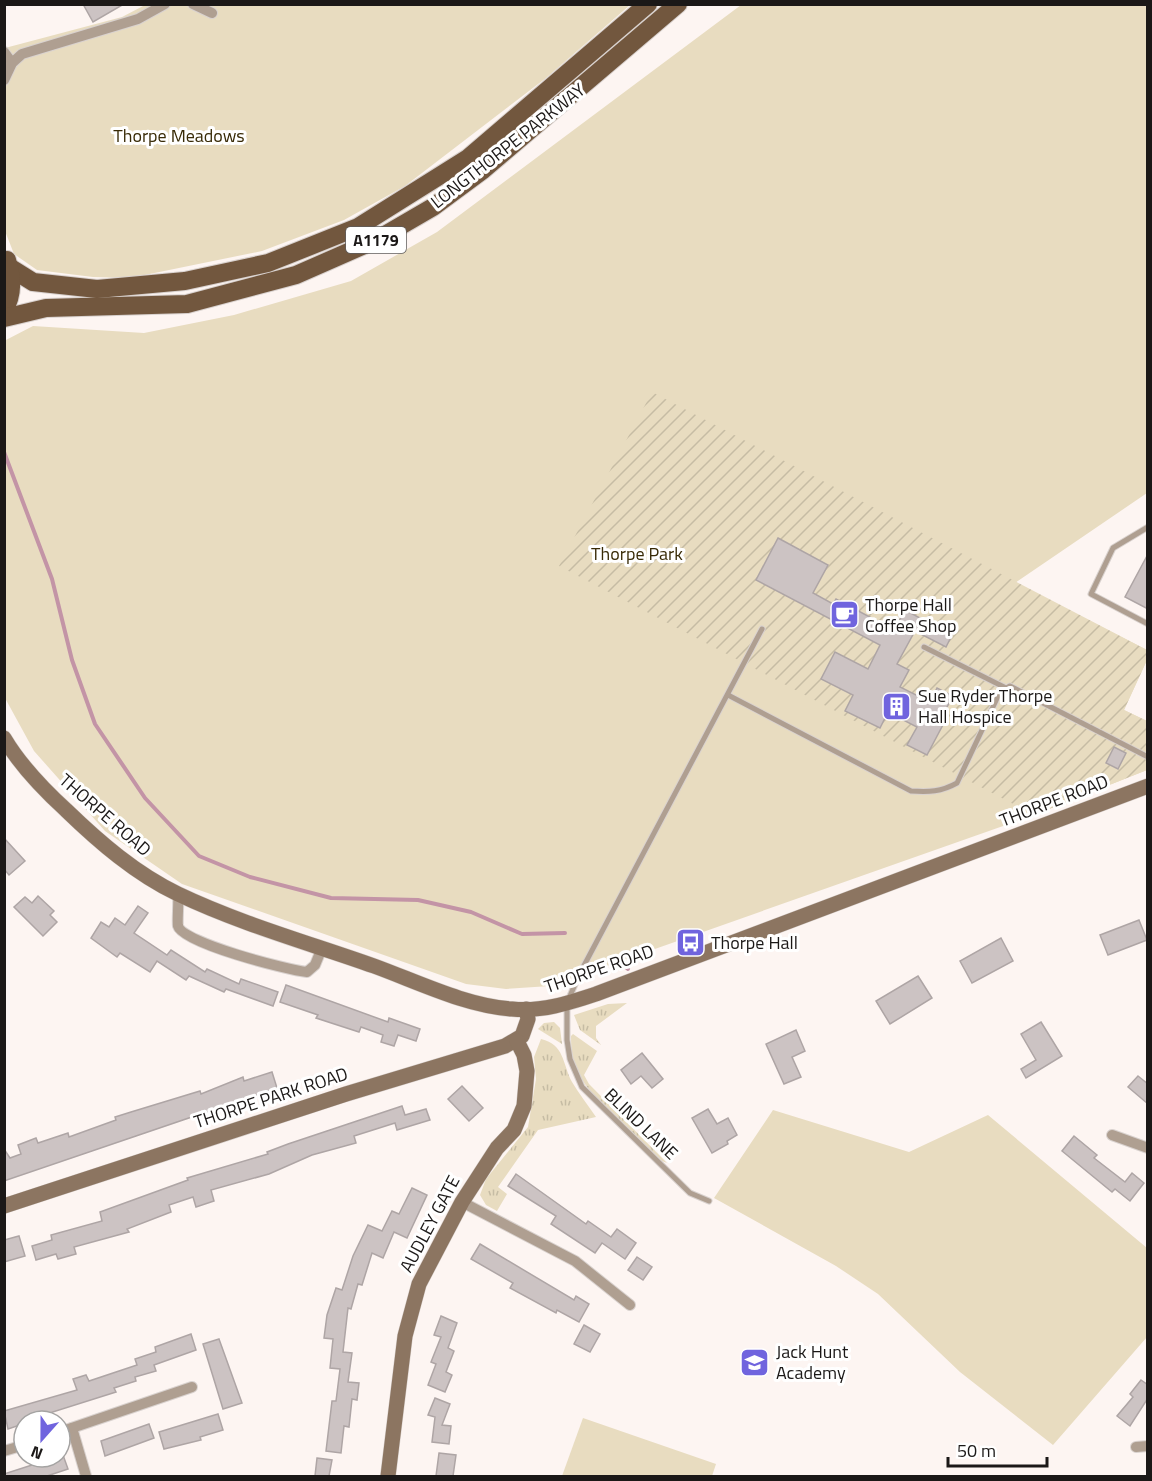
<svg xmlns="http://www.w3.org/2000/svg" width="1152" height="1481" viewBox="0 0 1152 1481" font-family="'Titillium Web',sans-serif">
  <defs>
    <pattern id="grass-tufts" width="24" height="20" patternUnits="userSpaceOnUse" patternTransform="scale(1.5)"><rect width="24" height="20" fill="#e8dcc0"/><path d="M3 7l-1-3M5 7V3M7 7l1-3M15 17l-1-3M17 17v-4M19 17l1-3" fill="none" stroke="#c6bca4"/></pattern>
    <pattern id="garden-furrows" width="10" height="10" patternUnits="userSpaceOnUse" patternTransform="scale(1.5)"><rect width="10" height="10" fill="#e8dcc0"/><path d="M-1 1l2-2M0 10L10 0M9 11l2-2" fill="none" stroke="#c6bca4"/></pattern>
  </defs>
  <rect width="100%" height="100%" fill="#fdf5f2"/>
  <g fill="url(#grass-tufts)">
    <polygon points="627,1003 596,1026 596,1038 601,1045 580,1030 574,1015 608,1004"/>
    <polygon points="554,1022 560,1028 562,1044 538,1029 544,1023"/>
    <path d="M573 1034 597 1051 584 1075 589 1084 667 1163 662 1161C639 1138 591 1101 578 1072 572 1061 571 1048 571 1036Z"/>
    <path d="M541 1039C565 1045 562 1063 572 1082 579 1094 588 1105 596 1117L538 1130 498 1187 507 1194 497 1211 486 1205 480 1195 486 1179 528 1127 536 1079 534 1057Z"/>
  </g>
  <g fill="#e8dcc0">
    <polygon points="145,5 630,5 546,78 405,186 344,220 262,251 130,278 93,277 37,270 14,254 5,231 5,48 122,17"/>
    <polygon points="741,5 1147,5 1147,493 1015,583 1147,650 1147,660 1124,710 1147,721 1147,770 1034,815 550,986 506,989 466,984 182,884 105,831 34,751 5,698 4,341 33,326 144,333 234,315 351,281 437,232"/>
    <polygon points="773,1110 909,1152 988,1115 1147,1248 1147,1337 1053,1445 960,1372 878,1294 836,1266 714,1198"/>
    <polygon points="583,1418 716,1464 712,1476 562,1476"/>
  </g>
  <polygon fill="url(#garden-furrows)" points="652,392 1147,650 1147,660 1124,710 1147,721 1147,770 1034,815 559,566"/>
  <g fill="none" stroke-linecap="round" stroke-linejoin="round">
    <g stroke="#c394a6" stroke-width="4">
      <polyline points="4,452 52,579 72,660 95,724 145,798 199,856 250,877 331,898 418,900 471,912 522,934 565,933"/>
      <polyline points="618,960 628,969"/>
    </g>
  </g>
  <g fill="#ccc3c3" stroke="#aea5a5" stroke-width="1.5">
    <polygon points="83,4 124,4 93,22"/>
    <polygon points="778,538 828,565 813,593 833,604 836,599 894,630 905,610 952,635 946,647 915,631 897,664 909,670 900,687 930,702 937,688 953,696 941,718 945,721 927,755 907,745 917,727 888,712 880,728 845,711 853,695 821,679 835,652 868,669 880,645 756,580"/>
    <polygon points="1148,554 1148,609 1125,597"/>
    <polygon points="1114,747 1126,753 1118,769 1106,763"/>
    <polygon points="4,838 25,861 9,875 4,869"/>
    <polygon points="38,896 54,911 50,915 57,922 43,936 14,907 25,897 32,903"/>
    <polygon points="138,906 148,913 134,933 167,955 171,950 205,972 207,969 239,984 241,979 278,992 273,1006 226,989 224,992 189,976 186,980 157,961 150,972 120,953 117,957 91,938 101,922 109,927 115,918 125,925"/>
    <polygon points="1139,920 1147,940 1108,955 1100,935"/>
    <polygon points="1001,938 1013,961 972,983 960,961"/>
    <polygon points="918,976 932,998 890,1024 876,1001"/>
    <polygon points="286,985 388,1022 389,1018 420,1029 416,1041 398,1035 394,1046 381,1042 383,1035 361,1027 359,1032 316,1018 318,1015 280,1002"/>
    <polygon points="1041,1022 1062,1056 1026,1078 1021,1069 1036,1060 1021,1034"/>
    <polygon points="796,1030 805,1051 792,1057 801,1077 784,1084 766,1044"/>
    <polygon points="642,1053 663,1079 652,1088 641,1076 631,1084 621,1070"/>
    <polygon points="272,1072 277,1088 4,1181 4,1149 10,1158 21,1154 18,1145 36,1138 38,1143 68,1133 69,1137 116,1120 115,1117 131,1112 200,1091 201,1094 243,1077 244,1081"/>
    <polygon points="1138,1076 1148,1084 1148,1104 1128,1087"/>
    <polygon points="462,1086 483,1108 469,1121 448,1099"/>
    <polygon points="402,1106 405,1115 426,1109 430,1120 397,1130 395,1123 354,1136 356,1143 312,1155 269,1174 211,1190 214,1201 196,1207 193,1197 169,1205 171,1212 127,1229 129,1232 74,1247 76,1254 58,1259 56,1254 36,1260 32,1246 52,1240 51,1235 102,1221 100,1212 188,1180 187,1178 268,1154 267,1152 288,1144"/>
    <polygon points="708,1109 717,1124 728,1118 737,1135 727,1141 728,1144 712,1153 692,1118"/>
    <polygon points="1074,1136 1097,1155 1094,1158 1125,1182 1132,1173 1144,1183 1130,1201 1115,1189 1112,1192 1062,1151"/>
    <polygon points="516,1174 586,1224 588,1221 611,1237 617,1229 636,1243 625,1259 602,1243 595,1253 551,1224 556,1216 508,1186"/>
    <polygon points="412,1188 427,1195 407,1238 394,1232 383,1258 372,1253 362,1285 358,1284 351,1309 348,1308 343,1352 352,1353 348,1382 359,1383 357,1400 352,1399 349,1427 344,1426 341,1453 326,1451 332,1401 336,1401 340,1369 330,1368 333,1339 324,1338 327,1315 336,1288 342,1290 353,1256 368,1225 382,1231 392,1211 399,1214"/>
    <polygon points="19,1236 25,1256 4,1262 4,1240"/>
    <polygon points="480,1244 574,1300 576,1296 589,1304 579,1322 557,1310 556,1313 510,1288 513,1283 471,1259"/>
    <polygon points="637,1257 652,1267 643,1280 628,1270"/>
    <polygon points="441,1316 457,1323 448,1348 454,1351 446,1372 452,1375 445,1392 428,1385 436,1364 431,1362 441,1337 434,1335"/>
    <polygon points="584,1325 600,1334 590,1352 574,1344"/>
    <polygon points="191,1334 196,1350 154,1365 156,1371 135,1377 136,1381 114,1388 116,1392 24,1421 23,1424 8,1429 4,1411 77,1390 73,1379 86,1375 89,1381 137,1365 135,1359 156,1352 155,1347"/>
    <polygon points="219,1339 242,1403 223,1409 203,1344"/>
    <polygon points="1141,1380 1148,1385 1148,1398 1130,1426 1117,1416 1133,1397 1130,1394"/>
    <polygon points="435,1398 450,1404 442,1425 451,1426 449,1444 432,1442 435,1417 428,1415"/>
    <polygon points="218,1414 223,1430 200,1437 201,1440 164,1449 159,1432"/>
    <polygon points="149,1424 154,1438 105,1456 101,1441"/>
    <polygon points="439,1453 456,1455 453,1476 436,1476"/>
    <polygon points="63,1455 68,1469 47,1476 4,1476 4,1474"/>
    <polygon points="317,1458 332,1460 329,1476 315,1476"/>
  </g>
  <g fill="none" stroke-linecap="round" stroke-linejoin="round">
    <defs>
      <g id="lane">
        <polyline points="1148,527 1113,548 1091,594 1148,624"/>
        <polyline points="924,647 1004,687"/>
        <path d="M728 695 911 791C929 792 941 792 957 783L1000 692 1010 686 1148 757"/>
        <polyline points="709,1201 690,1193 582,1087 570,1059 567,1040 567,1003 579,975 762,629"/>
      </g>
      <g id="street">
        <polyline points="193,4 212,13"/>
        <polyline points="4,52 12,63"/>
        <polyline points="4,80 12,63 22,54 138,19 165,4"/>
        <path d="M178 894C179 902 177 921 178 926 182 943 288 970 307 972L315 965 322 948"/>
        <polyline points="1112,1135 1148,1148"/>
        <polyline points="462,1202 575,1261 630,1305"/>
        <polyline points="72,1428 86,1476"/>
        <polyline points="60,1432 192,1387"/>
        <polyline points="1136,1447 1148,1446"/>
        <polyline points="4,1451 24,1445"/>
      </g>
      <g id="secondary">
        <path d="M4 738C20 765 43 789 66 810 99 842 136 874 178 894 241 924 309 943 374 966 418 982 466 1006 512 1009 542 1012 569 1003 596 994L1148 786"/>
        <polyline points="4,1206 346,1094 505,1046 522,1036 528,1019 526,1009"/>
        <polyline points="388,1476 405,1336 419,1284 462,1202 497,1148 514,1130 524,1106 527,1071 524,1055 517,1041"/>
      </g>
      <g id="primary">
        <polyline points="9,267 33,282 97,289 185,281 268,263 358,227 468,158 648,4"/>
        <path d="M4 310C14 294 12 277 7 260"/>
        <polyline points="4,318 46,308 187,304 296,275 378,239 433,207 483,170 678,4"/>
      </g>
    </defs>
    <use href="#lane" stroke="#d9d2cf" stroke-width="7"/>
    <use href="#street" stroke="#d9d2cf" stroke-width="12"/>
    <use href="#secondary" stroke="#d9d2cf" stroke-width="16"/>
    <use href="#primary" stroke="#d9d2cf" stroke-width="20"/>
    <use href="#lane" stroke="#af9f91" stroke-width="5"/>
    <use href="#street" stroke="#af9f91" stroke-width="10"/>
    <use href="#secondary" stroke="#8c7561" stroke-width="15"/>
    <use href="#primary" stroke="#72573e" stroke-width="18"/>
  </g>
  <defs>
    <symbol id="cafe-square" viewBox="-11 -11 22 22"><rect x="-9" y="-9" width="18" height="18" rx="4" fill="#7064de" stroke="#fff"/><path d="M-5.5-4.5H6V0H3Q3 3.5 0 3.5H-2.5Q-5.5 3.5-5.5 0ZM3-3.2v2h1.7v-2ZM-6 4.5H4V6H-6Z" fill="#fff"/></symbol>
    <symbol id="building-square" viewBox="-11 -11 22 22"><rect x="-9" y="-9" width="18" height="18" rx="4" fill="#7064de" stroke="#fff"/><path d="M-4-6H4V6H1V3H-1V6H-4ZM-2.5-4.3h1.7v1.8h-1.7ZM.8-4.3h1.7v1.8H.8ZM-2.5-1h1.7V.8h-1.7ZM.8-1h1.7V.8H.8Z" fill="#fff"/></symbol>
    <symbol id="bus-square" viewBox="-11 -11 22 22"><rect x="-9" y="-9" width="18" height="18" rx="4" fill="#7064de" stroke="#fff"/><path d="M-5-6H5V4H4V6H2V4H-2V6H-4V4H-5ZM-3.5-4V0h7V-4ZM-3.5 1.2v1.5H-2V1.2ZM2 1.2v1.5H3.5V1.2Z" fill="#fff"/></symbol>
    <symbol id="school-square" viewBox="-11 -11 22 22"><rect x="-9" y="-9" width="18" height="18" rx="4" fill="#7064de" stroke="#fff"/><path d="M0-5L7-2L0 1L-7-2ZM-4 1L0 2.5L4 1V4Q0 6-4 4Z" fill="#fff"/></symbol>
  </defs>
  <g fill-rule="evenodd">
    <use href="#cafe-square" x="828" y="598" width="33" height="33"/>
    <use href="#building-square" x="880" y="690" width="33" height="33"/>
    <use href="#bus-square" x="674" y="926" width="33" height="33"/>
    <use href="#school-square" x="738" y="1346" width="33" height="33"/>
  </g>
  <g text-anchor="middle" stroke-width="6" stroke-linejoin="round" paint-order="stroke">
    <rect fill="#fff" stroke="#5f5d5d" stroke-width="1.5" x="346" y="227" width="60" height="26" rx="4.5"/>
    <g font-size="16" font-weight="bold" fill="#1b1817">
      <text x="376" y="246">A1179</text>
    </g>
    <g font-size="18" fill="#382a06" stroke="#fff">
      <text x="179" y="142">Thorpe Meadows</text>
      <text x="637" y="560">Thorpe Park</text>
    </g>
    <g font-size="18" fill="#1b1817" stroke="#fff">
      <text transform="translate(508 146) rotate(-38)" y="6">LONGTHORPE PARKWAY</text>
      <text transform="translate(1054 801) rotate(-21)" y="6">THORPE ROAD</text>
      <text transform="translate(105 815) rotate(41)" y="6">THORPE ROAD</text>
      <text transform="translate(599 969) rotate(-19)" y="6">THORPE ROAD</text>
      <text transform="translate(271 1098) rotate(-18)" y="6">THORPE PARK ROAD</text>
      <text transform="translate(641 1124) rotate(44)" y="6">BLIND LANE</text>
      <text transform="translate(430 1224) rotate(-62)" y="6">AUDLEY GATE</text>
    </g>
    <g font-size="18" fill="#1b1817" stroke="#fff" text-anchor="start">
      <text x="865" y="611">Thorpe Hall<tspan x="865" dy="21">Coffee Shop</tspan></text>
      <text x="918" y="702">Sue Ryder Thorpe<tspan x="918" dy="21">Hall Hospice</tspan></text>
      <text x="711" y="949">Thorpe Hall</text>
      <text x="776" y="1358">Jack Hunt<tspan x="776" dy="21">Academy</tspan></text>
    </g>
  </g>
  <rect width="1152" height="1481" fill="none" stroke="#1b1817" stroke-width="12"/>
  <g transform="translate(42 1439) rotate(201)"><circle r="28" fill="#ffffff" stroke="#a4a3a2" stroke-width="1.5"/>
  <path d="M0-4.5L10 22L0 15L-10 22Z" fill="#7064de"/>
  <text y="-9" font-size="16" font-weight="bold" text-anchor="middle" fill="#1b1817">N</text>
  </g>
  <path d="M948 1457v9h99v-9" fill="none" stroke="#1b1817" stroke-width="3"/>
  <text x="957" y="1457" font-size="18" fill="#1b1817" stroke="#ffffff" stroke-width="4.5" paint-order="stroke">50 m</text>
</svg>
